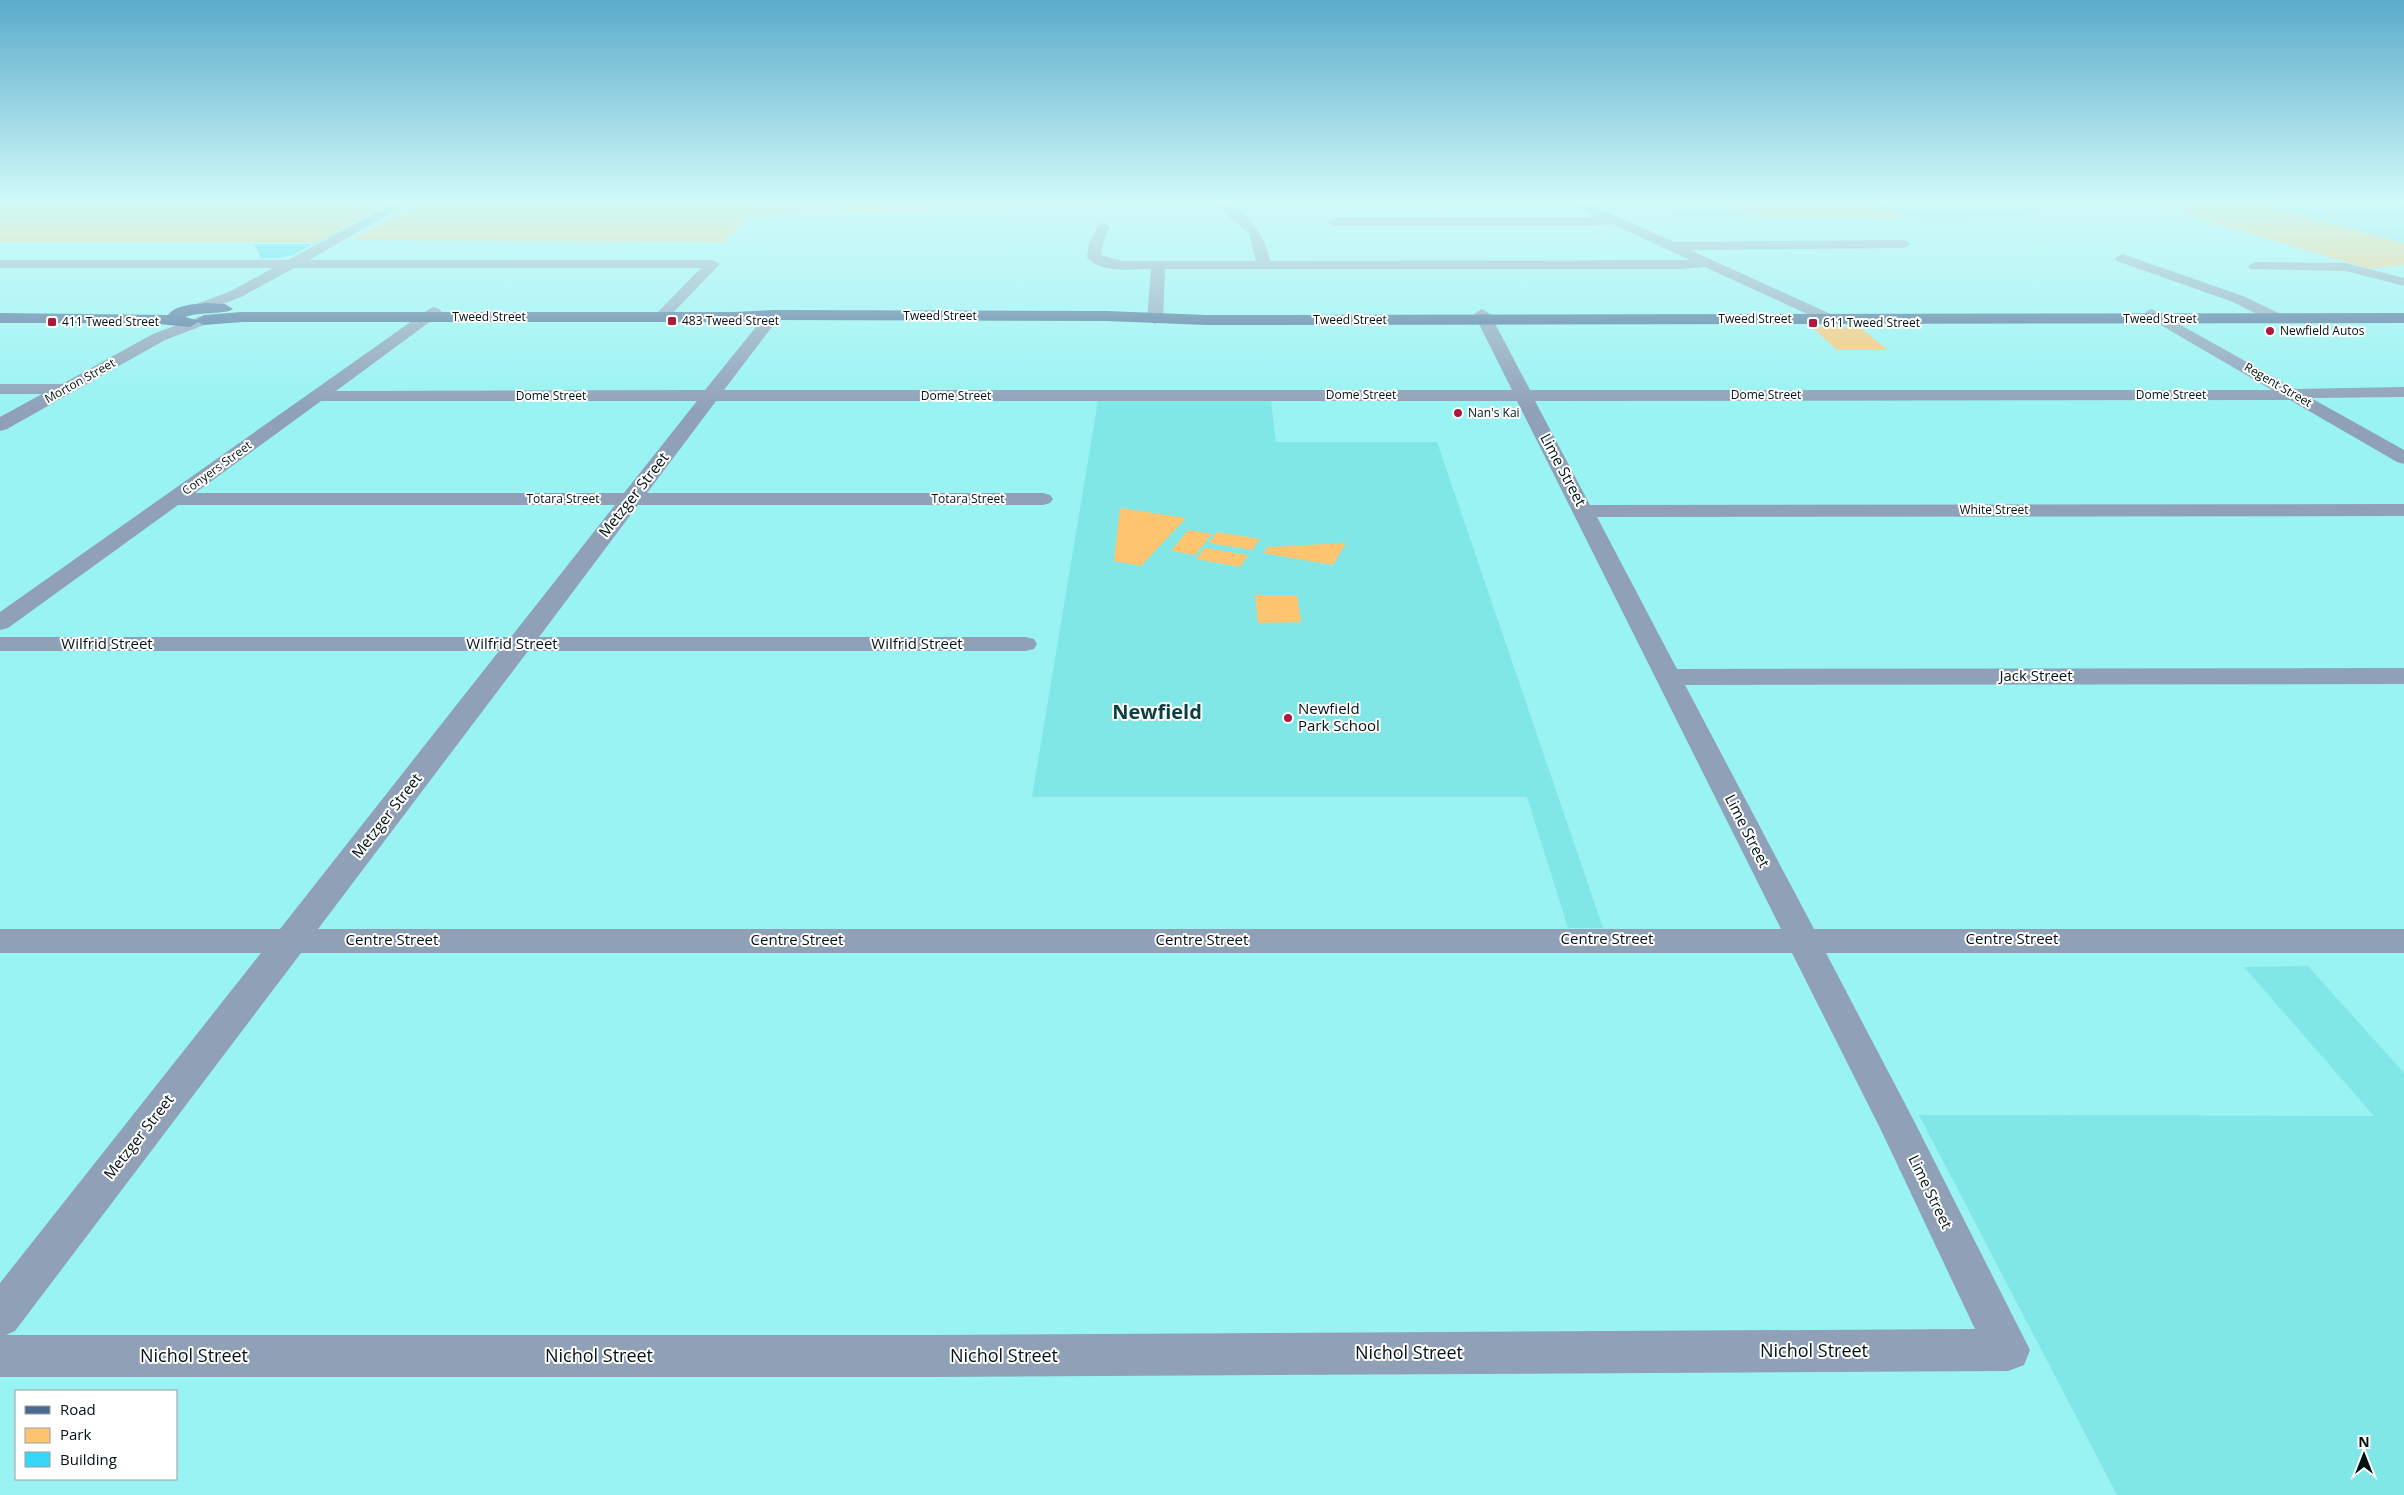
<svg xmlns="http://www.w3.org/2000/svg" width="2404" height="1495" viewBox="0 0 2404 1495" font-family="'Open Sans',sans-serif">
  <rect width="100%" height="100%" fill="#98f3f2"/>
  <g fill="#80e7e6">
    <polygon points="1641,202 1719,202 1758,218 1677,218"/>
    <polygon points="1864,202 2149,202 1931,226"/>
    <polygon points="2251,202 2404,202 2404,243"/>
    <polygon points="1098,401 1271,401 1276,442 1437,442 1603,928 1568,928 1527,797 1032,797"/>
    <polygon points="2308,966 2404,1073 2404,1495 2117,1495 1919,1115 2374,1116 2244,967"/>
  </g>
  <g fill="#fec470">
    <polygon points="0,202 389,202 318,242 0,242"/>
    <polygon points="418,202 1147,202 1146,204 747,217 724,242 352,240"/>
    <polygon points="1719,202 1864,202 1909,218 1758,218"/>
    <polygon points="2143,202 2251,202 2404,243 2404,265 2370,269"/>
    <polygon points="1812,327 1860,327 1887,350 1837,350"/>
    <polygon points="1120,508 1186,518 1141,566 1114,561"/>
    <polygon points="1188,530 1212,534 1195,555 1171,551"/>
    <polygon points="1217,532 1260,539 1252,550 1209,543"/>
    <polygon points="1346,543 1333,565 1263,553 1268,547"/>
    <polygon points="1205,548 1248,555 1240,567 1196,559"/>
    <polygon points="1255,595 1297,595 1301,622 1258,623"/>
  </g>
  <polygon fill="#36d7f8" points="254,244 310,244 310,246 293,255 279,258 261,258"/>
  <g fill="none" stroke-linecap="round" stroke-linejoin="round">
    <g fill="#8fa0b7" fill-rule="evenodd">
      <polygon points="395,202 410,202 309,260 713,260 720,264 666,320 661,322 653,317 656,314 701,268 294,268 241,297 199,313 194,311 191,308 194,305 231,291 273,268 0,268 0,260 288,260"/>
      <path d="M1212 202C1242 201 1265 233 1270 261L1690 260 1612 224 1585 226H1334L1328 222 1334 218 1598 217 1569 202H1585L1674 242 1904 240 1911 244 1904 248 1690 250 1835 316 1837 319 1829 324 1705 267 1681 269H1165L1163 319 1155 324 1147 319 1151 269C1132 269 1100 274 1087 257L1089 243 1099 224 1104 223 1110 227 1103 243 1101 255 1122 261H1256L1249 234Z"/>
      <polygon points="2122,254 2243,296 2285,316 2287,319 2285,322 2273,322 2233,302 2117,261 2115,258"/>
      <polygon points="2255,262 2346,263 2404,278 2404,286 2346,271 2250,269 2248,266"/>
      <path d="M434 307 439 309 442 312 439 315 336 391 705 390 768 312 773 310 781 315 724 390H1512L1474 314 1482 309 1490 314 1530 390H2272L2147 317 2144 314 2147 311 2152 309 2295 389 2404 387V397L2311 398 2404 450V464L2397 462 2290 400 1535 401 1590 505 2404 504V516L1597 517 1677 669 2404 668V684L1685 685 1814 929H2404V953H1826L1913 1119 2030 1350 2024 1365 2008 1371 932 1377H0V1283L261 953H0V929H280L499 651H0V637H511L615 505H178L8 628 0 630V612L429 309ZM321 401H697L624 493H195ZM716 401H1517L1781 929H318L528 651H1025L1034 649 1037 644 1034 639 1025 637H539L638 505H1043L1050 503 1053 499 1050 495 1043 493H647ZM301 953H1792L1881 1130 1975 1329 932 1335H6L15 1331Z"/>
      <polygon points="201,316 207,318 209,321 207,324 165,340 7,429 0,431 0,417 42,394 0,394 0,384 62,384 153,334"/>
    </g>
    <path fill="#4b6a93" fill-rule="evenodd" d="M206 303 225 304 233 309C229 314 197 312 185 317L196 320 204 315 242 312H734L773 310 1107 311 1206 315 2404 313V323L1206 325 1107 321 773 320 734 322H242L204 325 198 322 190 327 149 323H0V313L168 315C175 305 195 304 206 303Z"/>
  </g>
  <linearGradient id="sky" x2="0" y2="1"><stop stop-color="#5aabca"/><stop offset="0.49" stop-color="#d1faf9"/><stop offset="1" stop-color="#d1faf9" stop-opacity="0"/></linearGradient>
  <rect width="2404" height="411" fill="url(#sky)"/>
  <g fill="#ae1a3d" stroke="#fff" stroke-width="2">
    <rect x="667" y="316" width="10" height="10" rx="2.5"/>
    <rect x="47" y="317" width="10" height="10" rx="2.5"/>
    <rect x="1808" y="318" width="10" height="10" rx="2.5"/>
    <circle cx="2270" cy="331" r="5"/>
    <circle cx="1458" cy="413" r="5"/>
    <circle cx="1288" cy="718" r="5"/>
  </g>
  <g text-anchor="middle" stroke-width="4" stroke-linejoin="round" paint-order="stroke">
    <g font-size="12" fill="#011" stroke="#fff">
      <text x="940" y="320">Tweed Street</text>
      <text x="489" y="321">Tweed Street</text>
      <text x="1755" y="323">Tweed Street</text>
      <text x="2160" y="323">Tweed Street</text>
      <text x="1350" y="324">Tweed Street</text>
      <text transform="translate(80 381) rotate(-29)" y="4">Morton Street</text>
      <text transform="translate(2278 385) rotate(30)" y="4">Regent Street</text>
      <text x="1361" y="399">Dome Street</text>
      <text x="1766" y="399">Dome Street</text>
      <text x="2171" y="399">Dome Street</text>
      <text x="551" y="400">Dome Street</text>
      <text x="956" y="400">Dome Street</text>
      <text transform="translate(217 468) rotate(-36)" y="4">Conyers Street</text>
      <text x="563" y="503">Totara Street</text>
      <text x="968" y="503">Totara Street</text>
      <text x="1994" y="514">White Street</text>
    </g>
    <g font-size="12" fill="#011" stroke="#fff" text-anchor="start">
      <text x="682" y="325">483 Tweed Street</text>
      <text x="62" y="326">411 Tweed Street</text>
      <text x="1823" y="327">611 Tweed Street</text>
      <text x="2280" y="335">Newfield Autos</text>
      <text x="1468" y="417">Nan's Kai</text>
    </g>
    <g font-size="15" fill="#011" stroke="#fff">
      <text transform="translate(1563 470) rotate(62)" y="5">Lime Street</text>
      <text transform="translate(634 495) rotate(-52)" y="5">Metzger Street</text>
      <text x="107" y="649">Wilfrid Street</text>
      <text x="512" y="649">Wilfrid Street</text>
      <text x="917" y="649">Wilfrid Street</text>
      <text x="2036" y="681">Jack Street</text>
      <text transform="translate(387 816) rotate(-52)" y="5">Metzger Street</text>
      <text transform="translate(1747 831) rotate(63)" y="5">Lime Street</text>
      <text x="1607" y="944">Centre Street</text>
      <text x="2012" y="944">Centre Street</text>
      <text x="392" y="945">Centre Street</text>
      <text x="797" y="945">Centre Street</text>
      <text x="1202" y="945">Centre Street</text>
      <text transform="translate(139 1137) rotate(-52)" y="5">Metzger Street</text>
      <text transform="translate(1930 1192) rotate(64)" y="5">Lime Street</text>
    </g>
    <g font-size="15" fill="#011" stroke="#fff" text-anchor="start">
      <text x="1298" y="714">Newfield<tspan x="1298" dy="17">Park School</tspan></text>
    </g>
    <g font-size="18" fill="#011" stroke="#fff">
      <text x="1814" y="1357">Nichol Street</text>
      <text x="1409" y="1359">Nichol Street</text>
      <text x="194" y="1362">Nichol Street</text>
      <text x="599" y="1362">Nichol Street</text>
      <text x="1004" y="1362">Nichol Street</text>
    </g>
    <g font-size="20" font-weight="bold" fill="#0b3f40" stroke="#fff">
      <text x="1157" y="719">Newfield</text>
    </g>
  </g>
  <rect x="15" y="1390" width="162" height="90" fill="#ffffff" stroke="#99a0a0"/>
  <rect x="25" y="1406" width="25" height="8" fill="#4b6a93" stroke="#99a0a0"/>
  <text x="60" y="1415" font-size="15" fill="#001111">Road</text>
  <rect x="25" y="1428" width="25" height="15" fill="#fec470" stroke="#99a0a0"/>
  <text x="60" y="1440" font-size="15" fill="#001111">Park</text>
  <rect x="25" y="1452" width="25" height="15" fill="#36d7f8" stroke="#99a0a0"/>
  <text x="60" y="1465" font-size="15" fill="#001111">Building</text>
  <g transform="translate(2364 1455)" stroke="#ffffff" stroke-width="4" paint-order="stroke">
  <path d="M0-4L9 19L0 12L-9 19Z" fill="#001111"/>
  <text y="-8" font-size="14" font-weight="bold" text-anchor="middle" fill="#001111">N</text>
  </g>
</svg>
